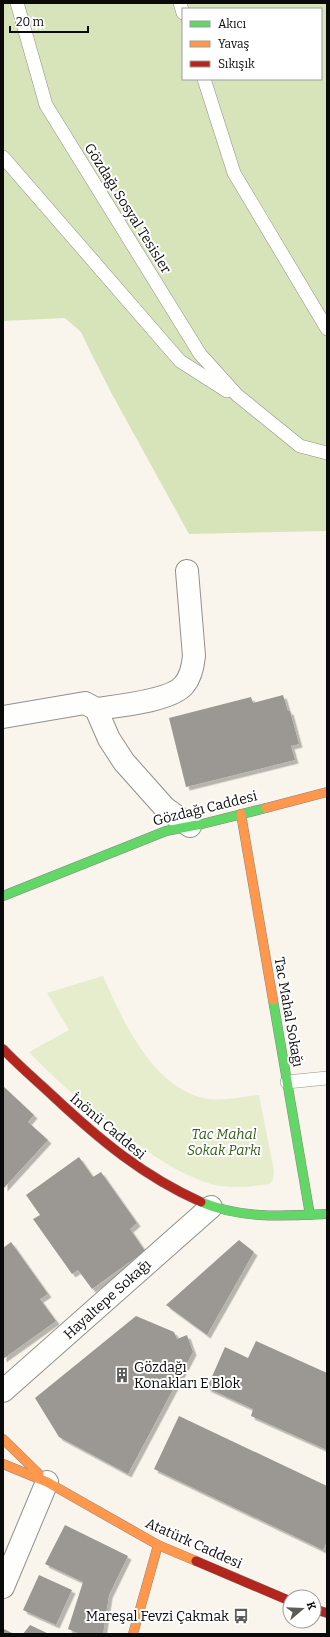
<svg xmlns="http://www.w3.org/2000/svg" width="330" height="1637" viewBox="0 0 330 1637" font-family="Bitter,serif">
  <defs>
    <filter id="shadow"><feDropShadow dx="3.5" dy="3.5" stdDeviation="0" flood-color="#0004"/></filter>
  </defs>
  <rect width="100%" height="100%" fill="#f9f5ec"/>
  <path fill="#e5edcc" d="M103 976C122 1019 152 1087 204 1098 221 1102 241 1097 259 1095L274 1171 273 1180 269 1184C251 1187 229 1189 211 1184 184 1176 159 1160 136 1143 98 1116 62 1087 29 1052L69 1030 47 993Z"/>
  <path fill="#d7e4ba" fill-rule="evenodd" d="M3 3H327V531L189 534 113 396 91 353 81 332 65 318 3 321ZM183 9H321V79H183Z"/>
  <g fill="#9b9893" filter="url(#shadow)">
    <polygon points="283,695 288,711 290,711 299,744 291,746 295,760 186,787 169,718 251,697 253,703"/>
    <polygon points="3,1086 34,1115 28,1122 48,1140 4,1188"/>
    <polygon points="79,1157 93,1177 101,1172 137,1223 130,1229 145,1251 92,1289 78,1270 72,1274 33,1219 40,1215 26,1195"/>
    <polygon points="239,1240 254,1252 207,1335 166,1305"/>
    <polygon points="11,1242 48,1294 40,1299 56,1321 3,1359 3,1248"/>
    <polygon points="136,1316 174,1332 177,1339 187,1335 193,1352 128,1474 59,1437 35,1398"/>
    <polygon points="256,1341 327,1373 327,1450 251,1416 253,1409 207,1388 225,1347 248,1358"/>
    <polygon points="179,1416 327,1486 327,1542 323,1550 154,1469"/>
    <polygon points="65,1525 128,1556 109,1595 103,1634 80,1634 68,1629 83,1582 45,1564"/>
    <polygon points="39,1575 72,1590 56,1625 23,1610"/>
    <polygon points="30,1625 49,1634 23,1634"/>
    <polygon points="4,1629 14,1634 3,1634"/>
  </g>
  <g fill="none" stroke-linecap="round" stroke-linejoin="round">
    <defs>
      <g id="lane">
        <polyline points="17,3 46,105 200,354 237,395 300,446 327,453"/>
        <polyline points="180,3 183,13"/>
        <polyline points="204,79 234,173 327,329"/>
        <polyline points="3,157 180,361 227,391"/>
        <polyline points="287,1082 327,1078"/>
      </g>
      <g id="street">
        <path d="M96 709C117 706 171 701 184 685 191 677 193 666 194 656L187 571"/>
        <polyline points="3,717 85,703 96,709 109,739 124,762 165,808 190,826"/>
        <polyline points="3,1391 211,1207"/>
        <polyline points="3,1587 47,1482"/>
      </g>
      <g id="fast">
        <polyline points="3,896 166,831 202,824 266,808"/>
        <polyline points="273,1000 310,1215"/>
        <path d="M201 1202C241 1219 284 1216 327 1214"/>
      </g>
      <g id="slow">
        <polyline points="266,808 327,792"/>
        <polyline points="241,814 273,1000"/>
        <polyline points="3,1439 39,1474"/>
        <polyline points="3,1464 47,1482 158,1545 196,1561"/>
        <polyline points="133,1634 158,1545"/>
      </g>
      <g id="jam">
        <path d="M3 1049C19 1066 37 1081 54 1097 100 1140 143 1176 201 1202"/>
        <polyline points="196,1561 290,1601"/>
        <polyline points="314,1609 327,1613"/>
      </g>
    </defs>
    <use href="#lane" stroke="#92908c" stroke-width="14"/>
    <use href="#street" stroke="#92908c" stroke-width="24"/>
    <use href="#fast" stroke="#888682" stroke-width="10"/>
    <use href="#slow" stroke="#888682" stroke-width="10"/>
    <use href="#jam" stroke="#888682" stroke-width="10"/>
    <use href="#lane" stroke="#fefefc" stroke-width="13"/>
    <use href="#street" stroke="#fefefc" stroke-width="22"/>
    <use href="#fast" stroke="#63d668" stroke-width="9"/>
    <use href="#slow" stroke="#ff974d" stroke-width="9"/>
    <use href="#jam" stroke="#b3261e" stroke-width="9"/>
  </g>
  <defs>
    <symbol id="building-bare" viewBox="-9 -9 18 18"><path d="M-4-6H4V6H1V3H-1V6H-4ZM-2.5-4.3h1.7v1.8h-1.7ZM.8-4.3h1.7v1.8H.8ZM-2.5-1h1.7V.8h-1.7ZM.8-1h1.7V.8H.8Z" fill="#5e5c59" stroke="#fff" stroke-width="2.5" paint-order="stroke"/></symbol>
    <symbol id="bus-bare" viewBox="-9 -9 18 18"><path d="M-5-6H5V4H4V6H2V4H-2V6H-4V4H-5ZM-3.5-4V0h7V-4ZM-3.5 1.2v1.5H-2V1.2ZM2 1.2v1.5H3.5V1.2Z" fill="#5e5c59" stroke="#fff" stroke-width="2.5" paint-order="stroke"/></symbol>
  </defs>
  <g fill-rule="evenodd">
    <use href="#building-bare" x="111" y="1364" width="22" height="22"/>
    <use href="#bus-bare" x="230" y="1605" width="22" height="22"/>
  </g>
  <g text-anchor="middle" stroke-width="4" stroke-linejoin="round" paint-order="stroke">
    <g font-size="14" fill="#0a0a0a" stroke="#fff">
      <text transform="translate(128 208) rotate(58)" y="5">Gözdağı Sosyal Tesisler</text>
      <text transform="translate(205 808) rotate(-14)" y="5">Gözdağı Caddesi</text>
      <text transform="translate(289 1012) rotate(80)" y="5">Tac Mahal Sokağı</text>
      <text transform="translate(108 1126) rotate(40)" y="5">İnönü Caddesi</text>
      <text transform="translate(107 1299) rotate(-42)" y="5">Hayaltepe Sokağı</text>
      <text transform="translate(194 1543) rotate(24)" y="5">Atatürk Caddesi</text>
    </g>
    <g font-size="14" font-style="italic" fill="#345f1c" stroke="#fff">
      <text x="224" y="1139">Tac Mahal<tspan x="224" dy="16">Sokak Parkı</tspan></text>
    </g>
    <g font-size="14" fill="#0a0a0a" stroke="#fff" text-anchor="start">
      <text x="134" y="1372">Gözdağı<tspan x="134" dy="16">Konakları E Blok</tspan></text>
      <text x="229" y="1621" text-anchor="end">Mareşal Fevzi̇ Çakmak</text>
    </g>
  </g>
  <rect width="330" height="1637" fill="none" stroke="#0a0a0a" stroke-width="8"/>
  <rect x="182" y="8" width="140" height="72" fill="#ffffff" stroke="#9d9d9d"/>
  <rect x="190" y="21" width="20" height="6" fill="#63d668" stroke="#9d9d9d"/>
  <text x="218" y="28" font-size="12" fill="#0a0a0a">Akıcı</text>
  <rect x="190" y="41" width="20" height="6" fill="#ff974d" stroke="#9d9d9d"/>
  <text x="218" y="48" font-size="12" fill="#0a0a0a">Yavaş</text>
  <rect x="190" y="61" width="20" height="6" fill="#b3261e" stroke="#9d9d9d"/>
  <text x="218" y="68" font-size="12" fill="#0a0a0a">Sıkışık</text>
  <g transform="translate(302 1609) rotate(71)"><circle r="19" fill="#ffffff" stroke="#9d9d9d"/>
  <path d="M0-3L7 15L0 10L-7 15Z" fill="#5e5c59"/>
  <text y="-6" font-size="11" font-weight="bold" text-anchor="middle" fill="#0a0a0a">K</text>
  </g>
  <path d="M10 26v6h78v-6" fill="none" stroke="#0a0a0a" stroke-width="2"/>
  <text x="16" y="26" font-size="12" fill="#0a0a0a" stroke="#ffffff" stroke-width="3" paint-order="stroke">20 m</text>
</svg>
